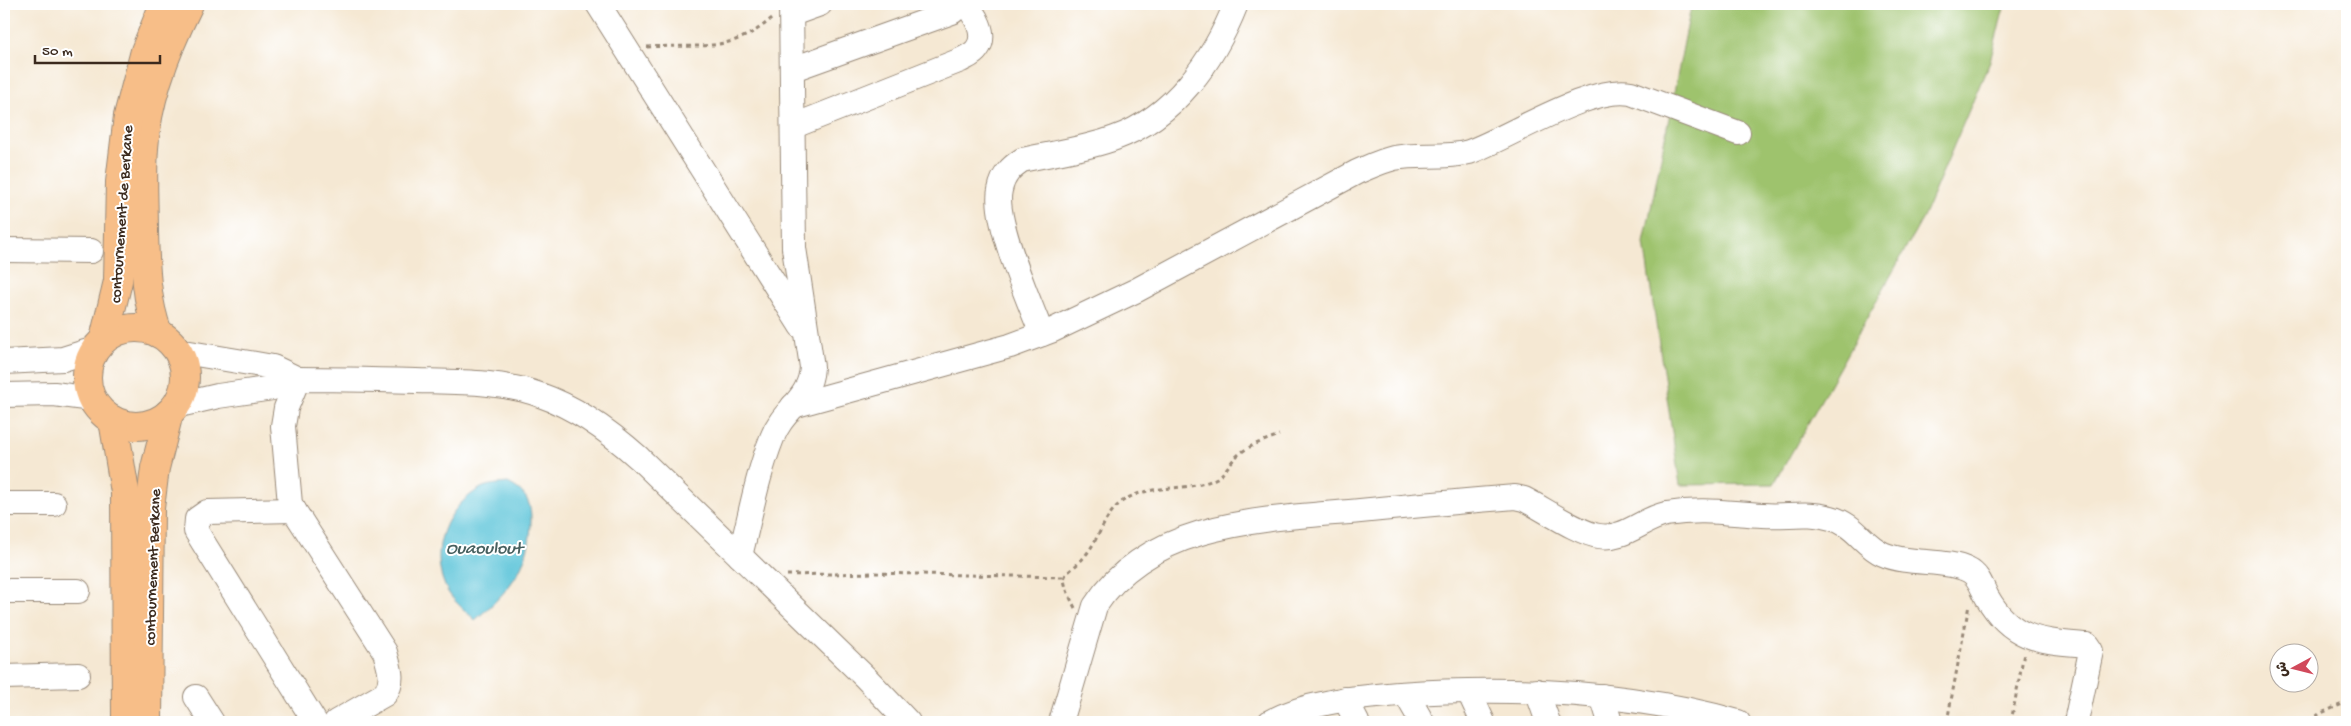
<svg xmlns="http://www.w3.org/2000/svg" width="2351" height="726" viewBox="0 0 2351 726" font-family="'Gochi Hand','Playpen Sans Arabic',sans-serif">
  <rect width="100%" height="100%" fill="#fff"/>
  <filter id="ink" filterUnits="userSpaceOnUse"><feTurbulence type="fractalNoise" baseFrequency=".02" numOctaves="2"/><feDisplacementMap in="SourceGraphic" scale="10" xChannelSelector="R" yChannelSelector="G"/><feConvolveMatrix kernelMatrix="1 2 1 2 8 2 1 2 1" color-interpolation-filters="sRGB"/></filter>
  <filter id="wash" filterUnits="userSpaceOnUse"><feTurbulence type="fractalNoise" baseFrequency=".0096" numOctaves="4" result="noise"/><feDisplacementMap in="SourceGraphic" scale="20" xChannelSelector="R" yChannelSelector="G"/><feGaussianBlur stdDeviation="1.12" result="paint"/><feColorMatrix in="noise" values="0 0 0 0 0 0 0 0 0 0 0 0 0 0 0 0 0 1.4 0 .05"/><feComposite in="paint" operator="in"/></filter>
  <g filter="url(#wash)">
    <rect width="100%" height="100%" fill="#f5e8d3"/>
    <polygon fill="#9ec36d" stroke="#6c7646" points="1695,4 2005,4 1990,61 1923,218 1774,484 1680,485 1644,243 1690,12"/>
    <path fill="#5cc4d9" stroke="#4c777c" d="M508 483C524 491 531 500 531 519 531 566 510 590 475 620 465 610 450 599 445 586 429 549 446 507 481 488 489 484 500 484 508 483Z"/>
  </g>
  <g filter="url(#ink)">
    <g fill="none" stroke-linecap="round" stroke-linejoin="round">
      <defs>
        <g id="minor">
          <polyline points="598,4 801,326"/>
          <polyline points="792,14 820,4"/>
          <polyline points="793,69 952,12 962,4"/>
          <path d="M794 126 961 60C966 57 973 55 977 49 988 35 975 13 964 4"/>
          <polyline points="4,250 91,251"/>
          <path d="M1042 334C1030 304 993 219 1000 190 1003 175 1011 167 1022 160 1053 153 1086 149 1115 138 1174 117 1214 60 1236 4"/>
          <polyline points="178,351 273,367 298,379"/>
          <polyline points="4,362 63,359 95,349"/>
          <path d="M298 379 286 408 283 426 290 504 385 652C389 667 395 680 385 694L336 722"/>
          <polyline points="4,395 54,394 92,399"/>
          <path d="M175 406 218 396 273 388 298 379C338 379 377 380 416 381 458 382 501 381 540 395 578 408 610 432 639 458L866 678 908 722"/>
          <path d="M793 406 1010 346 1053 330 1137 290 1357 172C1369 167 1381 161 1394 158 1419 153 1444 159 1469 152 1510 137 1590 85 1631 93L1738 133"/>
          <polyline points="4,504 54,504"/>
          <polyline points="294,510 207,512 197,519 196,531 315,722"/>
          <path d="M740 556C750 517 757 476 772 438 783 408 810 401 812 367L794 248 791 4"/>
          <polyline points="4,591 78,591"/>
          <polyline points="4,677 78,675"/>
          <polyline points="1537,691 1548,722"/>
          <polyline points="1469,692 1483,722"/>
          <polyline points="1406,694 1422,722"/>
          <polyline points="1602,696 1610,722"/>
          <polyline points="196,697 212,722"/>
          <polyline points="1345,699 1357,722"/>
          <path d="M1061 722 1095 606C1151 520 1269 519 1360 511 1411 506 1463 501 1515 497L1524 499C1544 509 1578 533 1599 536 1625 540 1642 519 1666 514 1702 508 1727 513 1763 515 1786 517 1808 511 1831 518 1856 525 1862 544 1883 554 1907 565 1947 559 1968 570 1979 575 1982 588 1987 597 2012 641 2042 641 2087 645L2091 651 2076 722"/>
          <path d="M1270 722C1309 701 1356 698 1399 694 1513 686 1627 691 1738 722"/>
        </g>
        <g id="highway">
          <circle cx="136" cy="377" r="49"/>
          <path d="M158 333C146 301 145 265 144 232 144 204 142 176 144 148 147 99 167 48 189 4"/>
          <polyline points="104,339 118,281 120,182 128,116 145,51 164,4"/>
          <polyline points="113,420 125,492 126,722"/>
          <polyline points="148,722 150,508 155,468 169,413"/>
        </g>
      </defs>
      <use href="#minor" stroke="#988978" stroke-width="26"/>
      <use href="#highway" stroke="#988978" stroke-width="30"/>
      <g stroke="#988978" stroke-width="3" stroke-dasharray="4 4" stroke-linecap="butt">
        <path d="M647 47C695 44 731 54 771 19"/>
        <polyline points="787,575 873,573 1064,577"/>
        <path d="M1075 608C1054 565 1067 581 1088 552 1099 537 1105 516 1119 504 1147 481 1187 494 1217 478 1225 473 1229 464 1235 458 1246 446 1264 441 1279 435"/>
        <polyline points="1947,722 1969,605"/>
        <polyline points="2011,722 2024,653"/>
        <polyline points="2310,722 2319,714 2347,702"/>
      </g>
      <use href="#minor" stroke="#fff" stroke-width="24"/>
      <use href="#highway" stroke="#f7be88" stroke-width="28"/>
    </g>
  </g>
  <g text-anchor="middle" stroke-width="4" stroke-linejoin="round" paint-order="stroke">
    <g font-size="16" fill="#3b2a1e" stroke="#fff">
      <text transform="translate(120 214) rotate(-86)" y="6">contournement de Berkane</text>
      <text transform="translate(151 567) rotate(-88)" y="6">contournement Berkane</text>
    </g>
    <g font-size="18" font-style="italic" fill="#47605f" stroke="#fff">
      <text x="484" y="553">Ouaoulout</text>
    </g>
  </g>
  <rect width="2351" height="726" fill="none" stroke="#fff" stroke-width="20"/>
  <g transform="translate(2294 668) rotate(263)"><circle r="24" fill="#ffffff" stroke="#b1aaa5"/>
  <path d="M0-4L9 19L0 12L-9 19Z" fill="#d1495b"/>
  <text y="-8" font-size="14" font-weight="bold" text-anchor="middle" fill="#3b2a1e">ش</text>
  </g>
  <path d="M35 55v8h125v-8" fill="none" stroke="#3b2a1e" stroke-width="2.5"/>
  <text x="42" y="55" font-size="15" fill="#3b2a1e" stroke="#ffffff" stroke-width="4" paint-order="stroke">50 m</text>
</svg>
